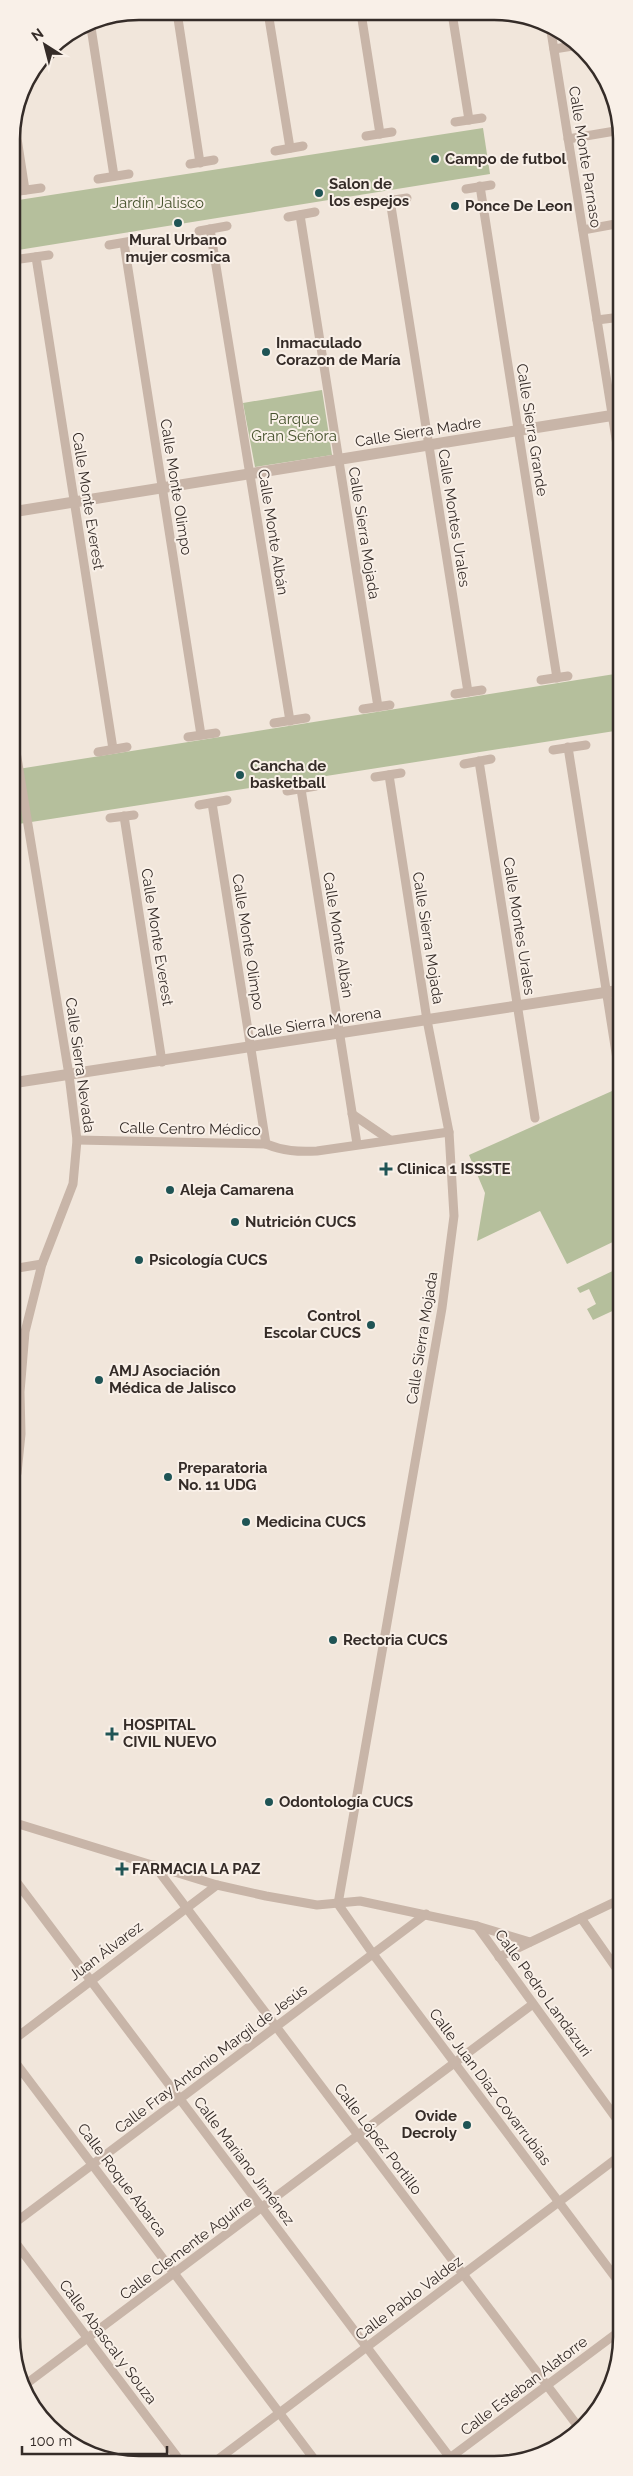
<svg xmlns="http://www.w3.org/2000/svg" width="633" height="2476" viewBox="0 0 633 2476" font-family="Raleway,sans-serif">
  <rect width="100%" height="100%" fill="#f1e6db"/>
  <g fill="#b5bf9c">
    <polygon points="483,128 490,174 12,251 12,201"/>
    <polygon points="322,390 332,455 255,467 243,403"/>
    <polygon points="621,673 621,730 12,825 12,770"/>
    <polygon points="621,1087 621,1243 619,1239 567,1264 540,1211 477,1241 485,1193 469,1155"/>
    <polygon points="621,1267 621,1307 593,1320 587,1309 596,1304 589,1289 580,1293 577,1288"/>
  </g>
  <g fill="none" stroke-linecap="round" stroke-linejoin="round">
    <g stroke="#c8b5a8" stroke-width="9">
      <polyline points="177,12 200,163"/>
      <polyline points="268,12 290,148"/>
      <polyline points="361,13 380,134"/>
      <polyline points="452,13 469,120"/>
      <polyline points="90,21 114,176"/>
      <polyline points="550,25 621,470"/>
      <polyline points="554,49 579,45"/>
      <polyline points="14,119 25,190"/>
      <polyline points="455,122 482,118"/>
      <polyline points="366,136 392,132"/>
      <polyline points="568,139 621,130"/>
      <polyline points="275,151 303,146"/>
      <polyline points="190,164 214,160"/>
      <polyline points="98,179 129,174"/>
      <polyline points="480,186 557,678"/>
      <polyline points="466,189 491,185"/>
      <polyline points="12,192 41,188"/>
      <polyline points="390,200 468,692"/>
      <polyline points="374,203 407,198"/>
      <polyline points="300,215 378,707"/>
      <polyline points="288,217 315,212"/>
      <polyline points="210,229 290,721"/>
      <polyline points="583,230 621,223"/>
      <polyline points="199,231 227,226"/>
      <polyline points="124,243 201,735"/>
      <polyline points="109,245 138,240"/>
      <polyline points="36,257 113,749"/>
      <polyline points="20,259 49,255"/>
      <polyline points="597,320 621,317"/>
      <polyline points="541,680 568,676"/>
      <polyline points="455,694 482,690"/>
      <polyline points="363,709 390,705"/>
      <polyline points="274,723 306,718"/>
      <polyline points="12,727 69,1075 77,1140 73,1184 42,1264 25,1332 20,1392 21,1434 17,1473 12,1491"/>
      <polyline points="188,737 216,733"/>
      <polyline points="568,747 619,1072"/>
      <polyline points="553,750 586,745"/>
      <polyline points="98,752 127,747"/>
      <polyline points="479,761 535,1118"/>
      <polyline points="464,764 491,759"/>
      <polyline points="389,775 427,1020 449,1132 454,1216 442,1308 338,1904 373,1954 621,2285"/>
      <polyline points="375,777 401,773"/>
      <polyline points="301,789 357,1144"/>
      <polyline points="287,791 316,786"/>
      <polyline points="212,803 266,1144"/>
      <polyline points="199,805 227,800"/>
      <polyline points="124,816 162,1062"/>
      <polyline points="110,818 134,815"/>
      <polyline points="352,1114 390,1140"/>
      <path d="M77 1140 266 1144C283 1151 298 1152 317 1151L449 1132"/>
      <polyline points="12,1269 42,1264"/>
      <polyline points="12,1822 217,1885 266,1896 317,1905 360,1901 477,1926 530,1942"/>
      <polyline points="154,1865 580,2429"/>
      <polyline points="12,1876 454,2463"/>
      <polyline points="581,1918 621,1975"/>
      <polyline points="477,1926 621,2125"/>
      <polyline points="499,1957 621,1899"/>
      <polyline points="12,2041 217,1885"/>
      <polyline points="12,2058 317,2463"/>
      <polyline points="12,2225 426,1914"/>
      <polyline points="12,2238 181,2462"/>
      <polyline points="22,2387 533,2004"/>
      <polyline points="213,2463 621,2155"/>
      <polyline points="443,2463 621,2330"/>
    </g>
    <g stroke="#c8b5a8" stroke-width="11">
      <polyline points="12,512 621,414"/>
      <polyline points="12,1083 621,990"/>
    </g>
  </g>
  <g fill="#1f5455" stroke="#f9f0e8" stroke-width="2">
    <circle cx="435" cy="159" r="5"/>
    <circle cx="319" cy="193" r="5"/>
    <circle cx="455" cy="206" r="5"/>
    <circle cx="178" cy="223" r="5"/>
    <circle cx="266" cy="352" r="5"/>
    <circle cx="240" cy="775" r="5"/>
    <path d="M383.5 1161.5h5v5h5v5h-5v5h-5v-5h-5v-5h5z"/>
    <circle cx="170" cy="1190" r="5"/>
    <circle cx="235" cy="1222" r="5"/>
    <circle cx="139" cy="1260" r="5"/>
    <circle cx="371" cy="1325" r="5"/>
    <circle cx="99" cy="1380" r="5"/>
    <circle cx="168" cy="1477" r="5"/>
    <circle cx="246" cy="1522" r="5"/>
    <circle cx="333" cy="1640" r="5"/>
    <path d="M109.5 1726.5h5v5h5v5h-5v5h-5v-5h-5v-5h5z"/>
    <circle cx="269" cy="1802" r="5"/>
    <path d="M119.5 1861.5h5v5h5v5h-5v5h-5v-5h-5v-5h5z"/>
    <circle cx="467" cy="2125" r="5"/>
  </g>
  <g text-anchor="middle" stroke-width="4" stroke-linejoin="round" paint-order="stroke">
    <g font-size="15" fill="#352c28" stroke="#f9f0e8">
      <text transform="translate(585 157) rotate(81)" y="5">Calle Monte Parnaso</text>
      <text transform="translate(532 430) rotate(81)" y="5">Calle Sierra Grande</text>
      <text transform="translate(418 432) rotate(-9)" y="5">Calle Sierra Madre</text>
      <text transform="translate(176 487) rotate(81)" y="5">Calle Monte Olimpo</text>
      <text transform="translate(88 501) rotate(81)" y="5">Calle Monte Everest</text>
      <text transform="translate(454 518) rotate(81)" y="5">Calle Montes Urales</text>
      <text transform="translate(273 532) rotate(81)" y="5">Calle Monte Albán</text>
      <text transform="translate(364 533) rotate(81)" y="5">Calle Sierra Mojada</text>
      <text transform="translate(519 926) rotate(81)" y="5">Calle Montes Urales</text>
      <text transform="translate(338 935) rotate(81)" y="5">Calle Monte Albán</text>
      <text transform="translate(157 937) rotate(81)" y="5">Calle Monte Everest</text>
      <text transform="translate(428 938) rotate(81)" y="5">Calle Sierra Mojada</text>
      <text transform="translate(248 942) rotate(81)" y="5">Calle Monte Olimpo</text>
      <text transform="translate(314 1023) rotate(-9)" y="5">Calle Sierra Morena</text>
      <text transform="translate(80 1065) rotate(82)" y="5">Calle Sierra Nevada</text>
      <text transform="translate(190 1129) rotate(1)" y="5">Calle Centro Médico</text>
      <text transform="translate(422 1338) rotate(-81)" y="5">Calle Sierra Mojada</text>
      <text transform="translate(106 1951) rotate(-37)" y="5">Juan Álvarez</text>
      <text transform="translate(543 1993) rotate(54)" y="5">Calle Pedro Landázuri</text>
      <text transform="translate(211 2059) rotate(-37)" y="5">Calle Fray Antonio Margil de Jesús</text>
      <text transform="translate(490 2087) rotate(53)" y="5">Calle Juan Díaz Covarrubias</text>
      <text transform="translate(378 2139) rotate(53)" y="5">Calle López Portillo</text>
      <text transform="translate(244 2161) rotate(53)" y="5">Calle Mariano Jiménez</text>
      <text transform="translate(122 2180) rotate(53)" y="5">Calle Roque Abarca</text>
      <text transform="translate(186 2248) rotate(-37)" y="5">Calle Clemente Aguirre</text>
      <text transform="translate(409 2298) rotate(-37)" y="5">Calle Pablo Valdez</text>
      <text transform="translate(108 2342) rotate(53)" y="5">Calle Abascal y Souza</text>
      <text transform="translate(524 2386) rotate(-37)" y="5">Calle Esteban Alatorre</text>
    </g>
    <g font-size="15" font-weight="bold" fill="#352c28" stroke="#f9f0e8" text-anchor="start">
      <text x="445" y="164">Campo de futbol</text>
      <text x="329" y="189">Salon de<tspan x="329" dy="17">los espejos</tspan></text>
      <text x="465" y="211">Ponce De Leon</text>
      <text x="178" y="245" text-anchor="middle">Mural Urbano<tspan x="178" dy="17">mujer cosmica</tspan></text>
      <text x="276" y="348">Inmaculado<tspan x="276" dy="17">Corazon de María</tspan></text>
      <text x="250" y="771">Cancha de<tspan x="250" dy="17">basketball</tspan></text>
      <text x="397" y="1174">Clinica 1 ISSSTE</text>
      <text x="180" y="1195">Aleja Camarena</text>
      <text x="245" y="1227">Nutrición CUCS</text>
      <text x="149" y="1265">Psicología CUCS</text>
      <text x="361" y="1321" text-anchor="end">Control<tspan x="361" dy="17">Escolar CUCS</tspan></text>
      <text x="109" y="1376">AMJ Asociación<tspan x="109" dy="17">Médica de Jalisco</tspan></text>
      <text x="178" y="1473">Preparatoria<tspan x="178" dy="17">No. 11 UDG</tspan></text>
      <text x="256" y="1527">Medicina CUCS</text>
      <text x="343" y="1645">Rectoria CUCS</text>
      <text x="123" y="1730">HOSPITAL<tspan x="123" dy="17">CIVIL NUEVO</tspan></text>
      <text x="279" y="1807">Odontología CUCS</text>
      <text x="132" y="1874">FARMACIA LA PAZ</text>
      <text x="457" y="2121" text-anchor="end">Ovide<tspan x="457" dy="17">Decroly</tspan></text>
    </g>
    <g font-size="15" fill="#46522d" stroke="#f9f0e8">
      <text x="158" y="208">Jardín Jalisco</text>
      <text x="294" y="424">Parque<tspan x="294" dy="17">Gran Señora</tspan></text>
    </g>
  </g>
  <path d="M0 0H633V2476H0ZM139 20H494A119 119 0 0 1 613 139V2337A119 119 0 0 1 494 2456H139A119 119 0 0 1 20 2337V139A119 119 0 0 1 139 20Z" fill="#f9f0e8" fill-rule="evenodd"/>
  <path fill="none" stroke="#352c28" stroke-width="2.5" d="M139 20H494A119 119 0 0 1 613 139V2337A119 119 0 0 1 494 2456H139A119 119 0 0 1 20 2337V139A119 119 0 0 1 139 20Z"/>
  <g transform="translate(45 45) rotate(324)" stroke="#f9f0e8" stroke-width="4" paint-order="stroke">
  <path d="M0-4L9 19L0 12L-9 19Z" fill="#352c28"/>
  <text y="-8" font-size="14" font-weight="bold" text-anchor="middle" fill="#352c28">N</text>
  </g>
  <path d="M22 2446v8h145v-8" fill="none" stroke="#352c28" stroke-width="2.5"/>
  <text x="30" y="2446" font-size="15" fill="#352c28" stroke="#f9f0e8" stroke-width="4" paint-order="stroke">100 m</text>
</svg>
